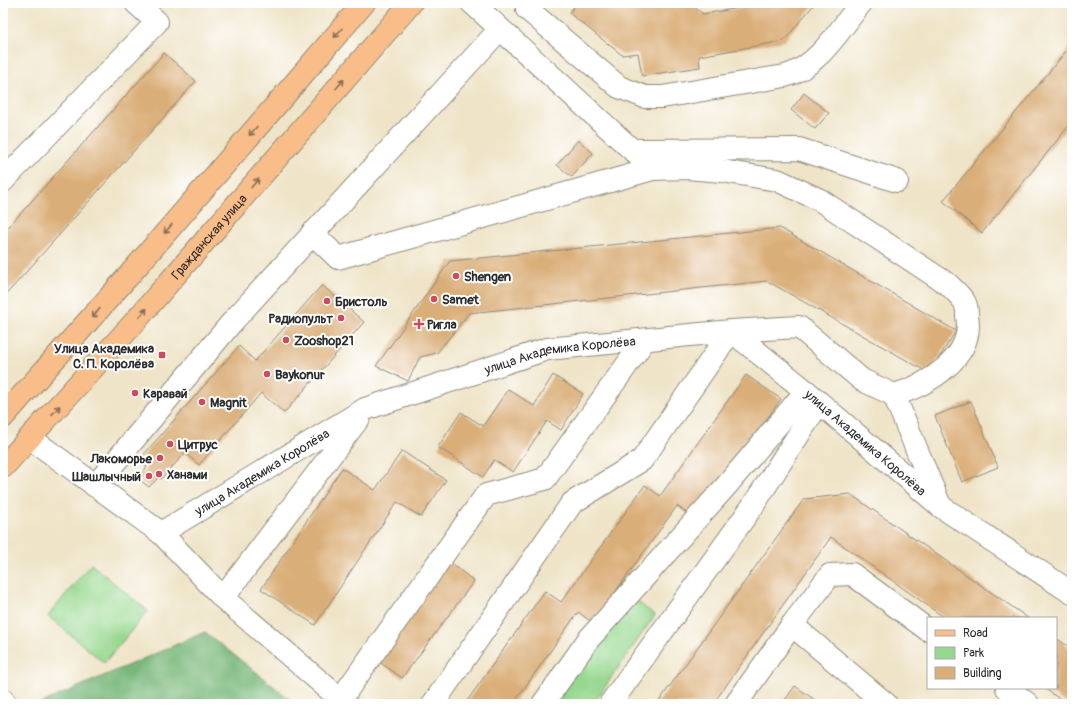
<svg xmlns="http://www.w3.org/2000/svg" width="1075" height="707" viewBox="0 0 1075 707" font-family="Pangolin,sans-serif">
  <rect width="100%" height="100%" fill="#fff"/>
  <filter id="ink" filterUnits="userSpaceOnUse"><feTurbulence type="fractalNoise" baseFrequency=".025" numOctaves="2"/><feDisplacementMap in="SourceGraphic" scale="8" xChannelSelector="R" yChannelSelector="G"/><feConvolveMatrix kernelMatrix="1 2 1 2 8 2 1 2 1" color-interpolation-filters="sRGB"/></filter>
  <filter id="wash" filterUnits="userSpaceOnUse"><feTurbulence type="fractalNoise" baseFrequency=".012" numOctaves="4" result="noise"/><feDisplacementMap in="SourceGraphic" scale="16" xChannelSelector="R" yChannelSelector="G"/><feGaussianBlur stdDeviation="0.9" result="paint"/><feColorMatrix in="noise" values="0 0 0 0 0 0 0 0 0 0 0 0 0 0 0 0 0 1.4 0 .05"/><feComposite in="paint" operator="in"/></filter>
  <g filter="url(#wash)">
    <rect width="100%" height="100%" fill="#efe4c8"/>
    <g fill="#97d88f" stroke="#61825d">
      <polygon points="91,564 148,611 104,663 48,616"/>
      <polygon points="634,599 655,615 593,704 555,704 597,641"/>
    </g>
    <polygon fill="#79b87a" stroke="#527252" points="205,632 296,704 39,704"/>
    <g id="blocks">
      <g fill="#daae78">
        <polygon points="577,3 689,3 703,14 769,3 815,3 784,41 699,56 700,67 642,76 638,53 622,55 569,13"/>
        <polygon points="1072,44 1072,122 982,233 943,201"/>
        <polygon points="164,53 196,81 3,298 3,233"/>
        <polygon points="804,93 829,113 815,129 791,110"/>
        <polygon points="578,140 593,153 572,177 557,165"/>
        <polygon points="780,228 956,331 929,373 767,281 469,313 437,353 420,357 408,381 376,366 450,261"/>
        <polygon points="322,285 364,322 284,413 261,393 199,465 185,453 161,479 159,477 149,487 137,478 147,467 139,460 239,346 255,361"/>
        <polygon points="553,375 583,394 561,430 547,421 513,472 494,460 483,477 438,447 461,412 483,426 508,389 534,406"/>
        <polygon points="746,375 781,399 695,519 677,506 593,623 578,612 513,704 465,704 545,591 561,602 645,485 660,496"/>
        <polygon points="971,401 998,467 962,482 935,416"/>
        <polygon points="402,451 446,480 421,517 397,502 315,625 261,589 342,468 375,490"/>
        <polygon points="850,494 1028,618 945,618 831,537 713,704 657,704 804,499"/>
        <polygon points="448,561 474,581 402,678 375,659"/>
        <polygon points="1056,638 1072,649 1072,704 1067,704 1044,688 1056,688"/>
        <polygon points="795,686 821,704 782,704"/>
      </g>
    </g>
  </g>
  <g filter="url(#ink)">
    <use href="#blocks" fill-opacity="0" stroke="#8d887a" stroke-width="1"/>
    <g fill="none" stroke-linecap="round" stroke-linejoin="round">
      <defs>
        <g id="minor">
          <path d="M527 9 619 87 645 97H662L785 76C818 67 840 29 861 3"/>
          <polyline points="633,150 799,149 897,181"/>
          <polyline points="3,181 157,22 136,3"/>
          <polyline points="312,233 338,258 653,169"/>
          <polyline points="894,395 939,503"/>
          <polyline points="30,438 161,533 223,598 346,704"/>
          <polyline points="95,486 233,321 500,29"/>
          <path id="s1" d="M161 533 365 409 547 349 731 331 806 391 940 506 1072 593"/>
          <polyline points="223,598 359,418"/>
          <polyline points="792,625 830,575 852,574 928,630"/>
          <polyline points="1007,688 1028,704"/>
          <polyline points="3,700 6,704"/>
          <polyline points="340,700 486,495 545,479 644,341"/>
          <path d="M433 704 572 503 642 460 731 331 799 327 862 380 894 395C928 385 975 357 967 316 967 312 967 307 965 303 962 297 954 290 949 285L820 200 777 180 722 171 687 168 653 169 472 3"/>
          <polyline points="543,704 588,640 727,485 806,391"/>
          <polyline points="610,704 752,507 819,403"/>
          <polyline points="736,704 792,625 886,704"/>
        </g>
        <g id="major">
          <polyline points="3,417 131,273 364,3"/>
          <path id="s2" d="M3 467 132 325 411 3"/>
        </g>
      </defs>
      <use href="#minor" stroke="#8d887a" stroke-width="24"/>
      <use href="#major" stroke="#8d887a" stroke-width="24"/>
      <use href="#minor" stroke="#fff" stroke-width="22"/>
      <use href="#major" stroke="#f8bd89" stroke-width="22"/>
    </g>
    <defs><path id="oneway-shaft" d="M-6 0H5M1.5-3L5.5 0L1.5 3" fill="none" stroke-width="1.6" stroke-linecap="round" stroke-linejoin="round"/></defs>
    <g stroke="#876d55">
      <use href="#oneway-shaft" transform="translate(338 33) rotate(131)"/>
      <use href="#oneway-shaft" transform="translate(340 84) rotate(-49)"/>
      <use href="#oneway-shaft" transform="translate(253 131) rotate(131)"/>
      <use href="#oneway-shaft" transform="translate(255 183) rotate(-49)"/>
      <use href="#oneway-shaft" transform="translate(168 229) rotate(131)"/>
      <use href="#oneway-shaft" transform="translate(96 313) rotate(131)"/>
      <use href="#oneway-shaft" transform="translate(143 313) rotate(-49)"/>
      <use href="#oneway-shaft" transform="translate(56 410) rotate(-47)"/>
    </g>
  </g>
  <g fill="#d1495b" stroke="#fff" stroke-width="1.5">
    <circle cx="456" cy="276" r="4"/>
    <circle cx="434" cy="299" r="4"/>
    <circle cx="327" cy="301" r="4"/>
    <circle cx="341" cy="318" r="4"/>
    <path d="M417 318h4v4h4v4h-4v4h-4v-4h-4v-4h4z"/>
    <circle cx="286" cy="340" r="4"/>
    <rect x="158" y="351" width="8" height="8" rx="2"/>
    <circle cx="267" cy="374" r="4"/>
    <circle cx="135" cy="393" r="4"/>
    <circle cx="202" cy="402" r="4"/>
    <circle cx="170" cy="444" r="4"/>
    <circle cx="160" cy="458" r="4"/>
    <circle cx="159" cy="474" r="4"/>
    <circle cx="149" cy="476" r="4"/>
  </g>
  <g text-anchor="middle" stroke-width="4" stroke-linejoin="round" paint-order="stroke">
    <g font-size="13" fill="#2b2b2b" stroke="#fff">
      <text dy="5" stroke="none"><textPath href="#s2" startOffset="309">Гражданская улица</textPath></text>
      <text dy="5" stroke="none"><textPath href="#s1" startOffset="442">улица Академика Королёва</textPath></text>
      <text dy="5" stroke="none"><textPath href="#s1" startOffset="790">улица Академика Королёва</textPath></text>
      <text dy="5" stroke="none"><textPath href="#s1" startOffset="118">улица Академика Королёва</textPath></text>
    </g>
    <g font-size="13" font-weight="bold" fill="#2b2b2b" stroke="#fff" text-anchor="start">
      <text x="464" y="281">Shengen</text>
      <text x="442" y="304">Samet</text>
      <text x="335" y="306">Бристоль</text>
      <text x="333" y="323" text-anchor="end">Радиопульт</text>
      <text x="427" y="329">Ригла</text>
      <text x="294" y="345">Zooshop21</text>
      <text x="154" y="353" text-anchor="end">Улица Академика<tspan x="154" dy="15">С. П. Королёва</tspan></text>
      <text x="275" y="379">Baykonur</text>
      <text x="143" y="398">Каравай</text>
      <text x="210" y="407">Magnit</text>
      <text x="178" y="449">Цитрус</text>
      <text x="152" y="463" text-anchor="end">Лакоморье</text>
      <text x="167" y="479">Ханами</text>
      <text x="141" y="481" text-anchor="end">Шашлычный</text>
    </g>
  </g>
  <rect width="1075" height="707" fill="none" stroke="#fff" stroke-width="16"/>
  <rect x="927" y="617" width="130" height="72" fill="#ffffff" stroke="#aaaaaa"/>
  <rect x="935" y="630" width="20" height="6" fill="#f8bd89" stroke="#aaaaaa"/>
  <text x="963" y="637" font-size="12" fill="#2b2b2b">Road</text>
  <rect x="935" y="647" width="20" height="12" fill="#97d88f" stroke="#aaaaaa"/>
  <text x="963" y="657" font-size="12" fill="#2b2b2b">Park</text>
  <rect x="935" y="667" width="20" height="12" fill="#daae78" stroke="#aaaaaa"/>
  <text x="963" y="677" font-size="12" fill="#2b2b2b">Building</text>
</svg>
